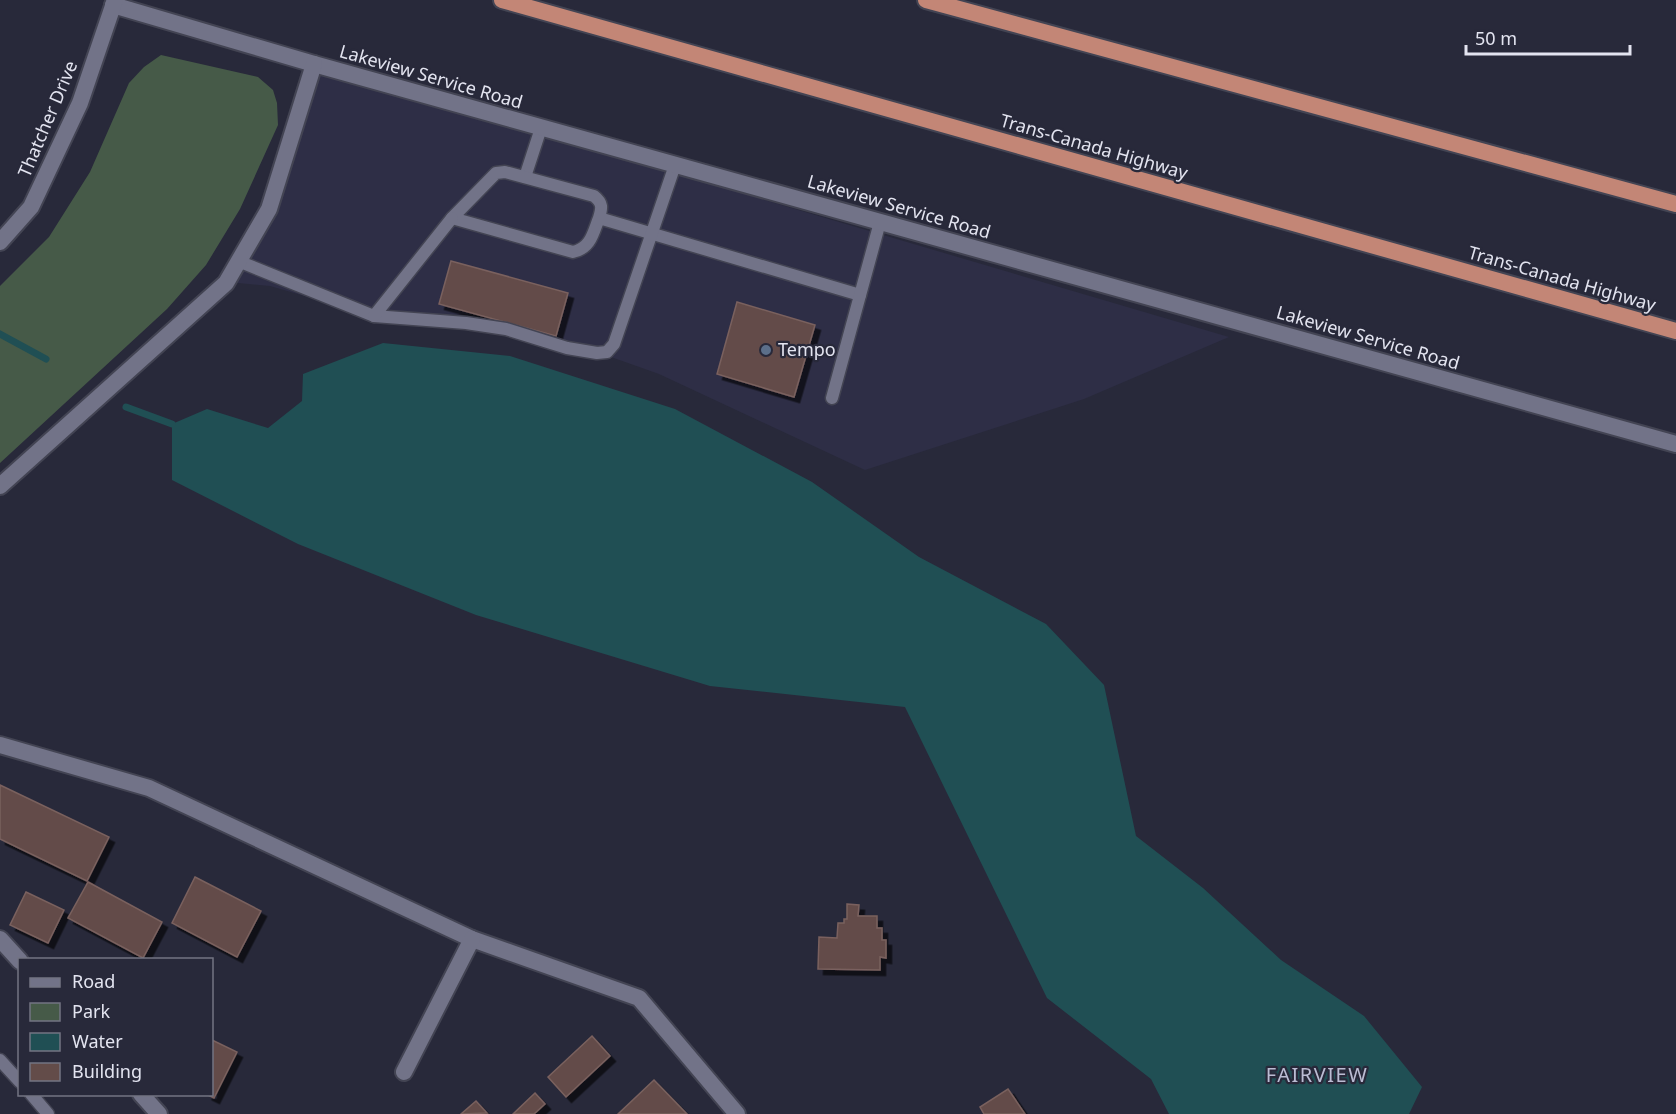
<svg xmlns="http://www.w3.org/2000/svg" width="1676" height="1114" viewBox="0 0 1676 1114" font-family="'Noto Sans',sans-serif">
  <defs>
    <filter id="shadow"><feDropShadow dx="5.5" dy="5.5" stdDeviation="0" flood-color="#0009"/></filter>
  </defs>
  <rect width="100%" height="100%" fill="#28293a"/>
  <polygon fill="#2e2e46" points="317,68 1229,337 1084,399 865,470 659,374 487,313 381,318 270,286 228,282 269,214"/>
  <polygon fill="#465a48" points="161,55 258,77 273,90 277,103 278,125 240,209 206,265 167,309 0,463 0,286 49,237 90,172 129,83 144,67"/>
  <polygon fill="#204f54" points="383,343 510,356 675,409 812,482 919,557 1046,624 1104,685 1136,836 1203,888 1281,960 1364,1016 1422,1087 1409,1114 1169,1114 1151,1079 1047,998 905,707 710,686 476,615 298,544 172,480 172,424 207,409 268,428 302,401 303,374"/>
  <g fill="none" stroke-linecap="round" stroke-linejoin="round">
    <g stroke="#204f54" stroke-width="7">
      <polyline points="0,334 46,359"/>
      <polyline points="126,407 172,424"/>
    </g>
  </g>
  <g fill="#634c49" stroke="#7a615e" stroke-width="1.5" filter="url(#shadow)">
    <polygon points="451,261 568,293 556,336 439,304"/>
    <polygon points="737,302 815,325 794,397 717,374"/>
    <polygon points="0,785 109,837 87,881 0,839"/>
    <polygon points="195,877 261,911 237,957 172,923"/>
    <polygon points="88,882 162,922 143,958 68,918"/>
    <polygon points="26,892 64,910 48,943 10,925"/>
    <polygon points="847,904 859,905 858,916 877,916 877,928 882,928 882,940 886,940 886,958 880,957 880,970 818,969 819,937 837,938 838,923 844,923 844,919 847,919"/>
    <polygon points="592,1036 610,1056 566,1097 548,1077"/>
    <polygon points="212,1040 237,1052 214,1098 206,1094 212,1094"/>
    <polygon points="654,1080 687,1114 618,1114"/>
    <polygon points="1008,1089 1025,1114 984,1114 980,1107"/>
    <polygon points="535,1093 545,1104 534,1114 513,1114"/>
    <polygon points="476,1101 487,1113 461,1114"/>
  </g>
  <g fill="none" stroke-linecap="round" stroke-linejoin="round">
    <defs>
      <g id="service">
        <polyline points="525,177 541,128"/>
        <path d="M599 218C602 208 603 203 594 196L505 172 496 173 452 218 573 252C591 248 593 233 599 218L860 295"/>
        <polyline points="238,261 374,316 466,323 506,329 567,348 597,353 607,352 614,344 675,165"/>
        <polyline points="374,316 452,218"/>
        <polyline points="832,398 880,222"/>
        <polyline points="0,1060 20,1082"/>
        <polyline points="31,1094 48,1114"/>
      </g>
      <g id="minor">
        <polyline points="113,5 314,64 1676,444"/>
        <polyline points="0,486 226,283 269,209 314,64"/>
        <polyline points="0,745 149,788 472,939 639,998 737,1114"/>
        <polyline points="0,939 20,961"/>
        <polyline points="404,1072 472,939"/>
        <polyline points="141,1094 159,1114"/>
      </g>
      <polyline id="secondary" points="0,242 31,207 80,103 115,0"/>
      <g id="trunk">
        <polyline points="502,0 1676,331"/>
        <polyline points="926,0 1676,204"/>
      </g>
    </defs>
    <use href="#service" stroke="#434453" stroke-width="15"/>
    <use href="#minor" stroke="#434453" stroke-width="20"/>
    <use href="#secondary" stroke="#434453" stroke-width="20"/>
    <use href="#trunk" stroke="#434453" stroke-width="20"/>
    <use href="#service" stroke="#727388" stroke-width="12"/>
    <use href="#minor" stroke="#727388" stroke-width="16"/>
    <use href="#secondary" stroke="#727388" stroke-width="16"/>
    <use href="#trunk" stroke="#c38676" stroke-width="16"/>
  </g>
  <circle fill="#5c6f8a" stroke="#28293a" stroke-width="2" cx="766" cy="350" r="6"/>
  <g text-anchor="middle" stroke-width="4.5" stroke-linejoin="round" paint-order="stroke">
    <g font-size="18" fill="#e3e4f0" stroke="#28293a">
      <text transform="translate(431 77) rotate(16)" y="6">Lakeview Service Road</text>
      <text transform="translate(48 119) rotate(-67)" y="6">Thatcher Drive</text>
      <text transform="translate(1094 147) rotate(16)" y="6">Trans-Canada Highway</text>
      <text transform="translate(899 207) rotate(16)" y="6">Lakeview Service Road</text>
      <text transform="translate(1562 279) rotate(16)" y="6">Trans-Canada Highway</text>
      <text transform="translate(1368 338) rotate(16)" y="6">Lakeview Service Road</text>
    </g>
    <g font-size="18" fill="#e3e4f0" stroke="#28293a" text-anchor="start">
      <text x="778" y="356">Tempo</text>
    </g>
    <g font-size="20" letter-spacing="1.5" fill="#bbbcd3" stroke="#28293a">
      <text x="1317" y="1082">FAIRVIEW</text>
    </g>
  </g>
  <rect x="18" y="958" width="195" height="138" fill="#28293a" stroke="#737483" stroke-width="1.5"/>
  <rect x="30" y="978" width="30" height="9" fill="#727388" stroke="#737483" stroke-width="1.5"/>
  <text x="72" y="988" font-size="18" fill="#e3e4f0">Road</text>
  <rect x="30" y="1003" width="30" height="18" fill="#465a48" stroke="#737483" stroke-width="1.5"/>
  <text x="72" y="1018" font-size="18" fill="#e3e4f0">Park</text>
  <rect x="30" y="1033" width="30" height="18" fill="#204f54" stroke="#737483" stroke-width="1.5"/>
  <text x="72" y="1048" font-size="18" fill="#e3e4f0">Water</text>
  <rect x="30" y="1063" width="30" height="18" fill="#634c49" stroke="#737483" stroke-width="1.5"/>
  <text x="72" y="1078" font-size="18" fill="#e3e4f0">Building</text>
  <path d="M1466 45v9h164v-9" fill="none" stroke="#e3e4f0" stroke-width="3"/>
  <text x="1475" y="45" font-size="18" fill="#e3e4f0" stroke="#28293a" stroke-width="4.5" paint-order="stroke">50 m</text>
</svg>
